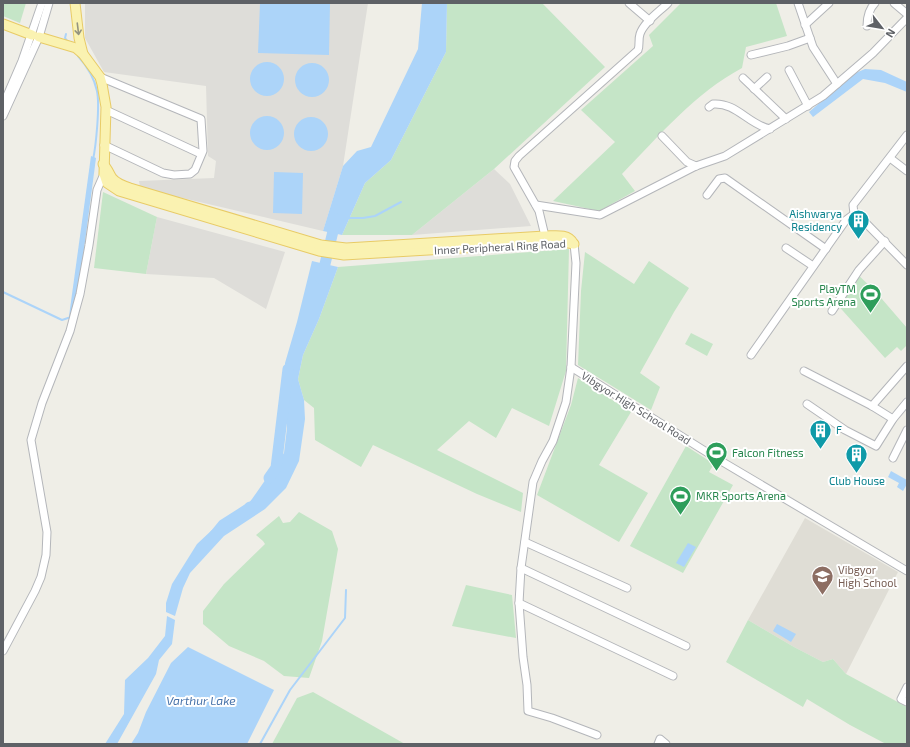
<svg xmlns="http://www.w3.org/2000/svg" width="910" height="747" viewBox="0 0 910 747" font-family="'Exo 2',sans-serif">
  <rect width="100%" height="100%" fill="#efeee7"/>
  <g fill="#deddd9">
    <polygon points="85,3 368,3 343,166 323,231 140,188 139,181 214,178 216,161 208,156 206,86 104,72 85,38"/>
    <polygon points="494,169 510,184 531,226 412,235"/>
    <polygon points="157,217 285,252 266,309 214,278 146,274"/>
  </g>
  <polygon fill="#dfddd5" points="805,518 898,572 846,674 833,659 823,662 794,647 748,620"/>
  <g fill="#c5e5c7">
    <polygon points="3,3 26,3 20,23 3,16"/>
    <polygon points="447,3 542,3 605,67 494,169 412,235 342,235 365,183 391,160 446,52"/>
    <path d="M681 3H776L787 36 746 47 742 68C695 93 659 136 622 174L635 191 599 211 553 201 615 142 581 110 653 46 649 35Z"/>
    <polygon points="103,192 157,217 146,274 94,268"/>
    <polygon points="569,249 566,371 549,426 512,408 496,438 469,421 437,450 523,493 521,512 477,494 373,445 361,467 315,440 314,408 304,400 298,379 303,355 319,319 338,267"/>
    <polygon points="585,252 634,284 649,261 689,288 674,312 640,373 660,387 651,410 578,365 581,291"/>
    <polygon points="854,271 875,291 907,328 907,345 901,351 897,347 885,358 835,302"/>
    <polygon points="691,333 713,344 707,356 685,344"/>
    <polygon points="578,378 631,412 599,465 648,493 619,542 537,495 571,405"/>
    <polygon points="686,446 714,464 709,472 733,485 683,573 630,546"/>
    <polygon points="299,512 332,531 338,549 322,641 309,678 284,676 264,661 229,646 203,624 203,611 224,584 265,544 263,541 256,535 279,516 283,523 290,522"/>
    <polygon points="466,585 512,595 516,638 452,626"/>
    <polygon points="748,620 794,647 823,662 833,659 846,674 907,707 907,744 886,744 850,725 807,699 803,707 726,662"/>
    <polygon points="313,692 405,744 272,744 297,698"/>
  </g>
  <g fill="#acd4f9">
    <polygon points="260,3 330,3 329,55 258,53"/>
    <polygon points="422,3 447,3 446,52 391,160 365,183 342,235 323,231 343,166 357,151 371,147 418,49"/>
    <circle cx="267" cy="79" r="17"/>
    <circle cx="312" cy="80" r="17"/>
    <polygon points="865,69 881,70 907,82 907,92 885,83 863,79 813,117 809,112 853,74"/>
    <circle cx="267" cy="133" r="17"/>
    <circle cx="311" cy="134" r="17"/>
    <polygon points="91,156 96,158 75,318 69,316"/>
    <polygon points="274,172 303,173 302,214 273,213"/>
    <polygon points="312,261 338,267 319,319 303,355 298,379 304,400 305,419 299,461 286,488 265,509 224,536 190,573 183,588 175,616 166,612 166,603 172,584 197,544 212,530 236,519 252,499 284,453 287,428 285,363 297,322"/>
    <polygon points="891,471 907,480 907,484 903,491 897,487 899,483 888,477"/>
    <polygon points="688,543 696,547 684,567 676,563"/>
    <polygon points="167,616 175,620 172,644 159,660 156,674 117,744 105,744 124,714 125,680 148,658 165,636"/>
    <polygon points="777,624 796,634 791,642 773,631"/>
    <polygon points="188,647 274,690 247,744 131,744 138,733 146,712 171,663"/>
  </g>
  <g fill="none" stroke-linecap="round" stroke-linejoin="round">
    <g stroke="#acd4f9" stroke-width="2">
      <polyline points="66,34 65,38 69,43"/>
      <path d="M78 56C87 66 94 77 97 91 100 106 96 145 93 160"/>
      <polyline points="348,218 363,218 375,216 401,202"/>
      <polyline points="3,292 62,320 71,317"/>
      <polyline points="260,744 290,690 345,618 346,590"/>
    </g>
    <g stroke="#acd4f9" stroke-width="11">
      <polyline points="320,278 325,264 336,219"/>
      <polyline points="269,478 276,468 288,369"/>
      <polyline points="214,536 223,525 248,509 250,507"/>
    </g>
    <defs>
      <g id="minor">
        <polyline points="629,3 650,21"/>
        <polyline points="798,3 813,47 837,84"/>
        <polyline points="894,3 907,14"/>
        <polyline points="805,25 829,3"/>
        <path d="M867 26C867 18 869 9 875 3"/>
        <polyline points="751,55 788,46 810,38"/>
        <polyline points="789,70 808,106"/>
        <polyline points="100,77 201,119 203,151 195,170 190,174 174,175 163,173 104,145"/>
        <polyline points="743,78 786,119"/>
        <polyline points="754,89 767,77"/>
        <polyline points="3,105 22,61 42,3"/>
        <path d="M709 107 713 104C736 102 749 125 770 129"/>
        <polyline points="106,110 201,154"/>
        <polyline points="3,116 39,37 49,3"/>
        <polyline points="662,136 687,162 696,166"/>
        <polyline points="890,158 907,171"/>
        <polyline points="707,195 719,179 725,178 826,249"/>
        <polyline points="536,205 600,215 696,166 725,156 823,96 873,53 907,18"/>
        <polyline points="854,214 853,205 907,135"/>
        <polyline points="854,214 857,214 907,265"/>
        <path d="M545 236 539 211 514 167 515 161 519 156 638 50C640 45 638 40 640 34 644 22 659 12 668 3"/>
        <polyline points="574,244 576,263 571,367 566,402 553,441 542,461 533,482 521,568 519,603 523,657 527,685 528,711 552,718 597,735"/>
        <polyline points="786,248 813,266"/>
        <polyline points="832,311 859,270 885,241"/>
        <polyline points="751,355 846,220 854,214"/>
        <polyline points="571,367 716,458 907,571"/>
        <polyline points="804,371 872,406 893,419"/>
        <polyline points="807,404 845,430 876,446 893,419 907,402"/>
        <polyline points="872,406 907,366"/>
        <polyline points="893,458 907,430"/>
        <polyline points="525,542 627,588"/>
        <polyline points="521,568 686,646"/>
        <polyline points="519,603 673,676"/>
        <polyline points="3,651 35,591 41,577 46,555 47,532 31,440 42,403 70,331 75,312 80,294 89,245 97,190 104,174"/>
        <polyline points="907,687 901,699 907,702"/>
        <polyline points="658,744 660,739 666,744"/>
      </g>
      <g id="major">
        <polyline points="75,3 79,38 83,54"/>
        <polyline points="3,24 32,35"/>
        <polyline points="39,37 76,48 83,54 100,77 102,84 106,107 104,174 107,183 119,191 319,251 344,255 563,242 574,244"/>
        <path d="M103 164C107 168 109 173 112 178 116 183 124 186 130 188L321 245 346 248 545 236C554 236 568 233 573 243"/>
      </g>
    </defs>
    <use href="#minor" stroke="#b4b6ba" stroke-width="9"/>
    <use href="#major" stroke="#e8cb66" stroke-width="11"/>
    <use href="#minor" stroke="#fff" stroke-width="7"/>
    <use href="#major" stroke="#faf2b1" stroke-width="9"/>
  </g>
  <defs><path id="oneway-shaft" d="M-6 0H5M1.5-3L5.5 0L1.5 3" fill="none" stroke-width="1.6" stroke-linecap="round" stroke-linejoin="round"/></defs>
  <use stroke="#959480" href="#oneway-shaft" transform="translate(78 29) rotate(83)"/>
  <defs>
    <symbol id="building-pin" viewBox="-11 -11 22 30"><path d="M0 17L-7.5 6A9.5 9.5 0 1 1 7.5 6Z" fill="#0f9aa8" stroke="#fff"/><path d="M-4-6H4V6H1V3H-1V6H-4ZM-2.5-4.3h1.7v1.8h-1.7ZM.8-4.3h1.7v1.8H.8ZM-2.5-1h1.7V.8h-1.7ZM.8-1h1.7V.8H.8Z" fill="#fff"/></symbol>
    <symbol id="stadium-pin" viewBox="-11 -11 22 30"><path d="M0 17L-7.5 6A9.5 9.5 0 1 1 7.5 6Z" fill="#2e9e5b" stroke="#fff"/><path d="M0-5a6.5 5 0 1 0 0 10a6.5 5 0 1 0 0-10ZM-3.5-1.8h7v3.6h-7Z" fill="#fff"/></symbol>
    <symbol id="school-pin" viewBox="-11 -11 22 30"><path d="M0 17L-7.5 6A9.5 9.5 0 1 1 7.5 6Z" fill="#8d6e63" stroke="#fff"/><path d="M0-5L7-2L0 1L-7-2ZM-4 1L0 2.5L4 1V4Q0 6-4 4Z" fill="#fff"/></symbol>
  </defs>
  <g fill-rule="evenodd">
    <use href="#building-pin" x="846" y="208" width="25" height="34"/>
    <use href="#stadium-pin" x="858" y="282" width="25" height="34"/>
    <use href="#building-pin" x="808" y="418" width="25" height="34"/>
    <use href="#stadium-pin" x="704" y="440" width="25" height="34"/>
    <use href="#building-pin" x="844" y="442" width="25" height="34"/>
    <use href="#stadium-pin" x="668" y="484" width="25" height="34"/>
    <use href="#school-pin" x="810" y="564" width="25" height="34"/>
  </g>
  <g text-anchor="middle" stroke-width="4" stroke-linejoin="round" paint-order="stroke">
    <g font-size="11" fill="#0d838f" stroke="#fff" text-anchor="end">
      <text x="842" y="218">Aishwarya<tspan x="842" dy="13">Residency</tspan></text>
      <text x="836" y="434" text-anchor="start">F</text>
      <text x="857" y="485" text-anchor="middle">Club House</text>
    </g>
    <g font-size="11" fill="#5e6166" stroke="#fff">
      <text transform="translate(500 247) rotate(-3)" y="4">Inner Peripheral Ring Road</text>
      <text transform="translate(636 408) rotate(32)" y="4">Vibgyor High School Road</text>
    </g>
    <g font-size="11" fill="#27864d" stroke="#fff" text-anchor="start">
      <text x="856" y="293" text-anchor="end">PlayTM<tspan x="856" dy="13">Sports Arena</tspan></text>
      <text x="732" y="457">Falcon Fitness</text>
      <text x="696" y="500">MKR Sports Arena</text>
    </g>
    <g font-size="11" fill="#785e54" stroke="#fff" text-anchor="start">
      <text x="838" y="574">Vibgyor<tspan x="838" dy="13">High School</tspan></text>
    </g>
    <g font-size="12" font-style="italic" fill="#4974ab" stroke="#fff">
      <text x="201" y="705">Varthur Lake</text>
    </g>
  </g>
  <rect width="910" height="747" fill="none" stroke="#5e6166" stroke-width="8"/>
  <g transform="translate(882 28) rotate(121)" stroke="#ffffff" stroke-width="3" paint-order="stroke">
  <path d="M0-3L7 15L0 10L-7 15Z" fill="#5e6166"/>
  <text y="-6" font-size="11" font-weight="bold" text-anchor="middle" fill="#5e6166">N</text>
  </g>
</svg>
